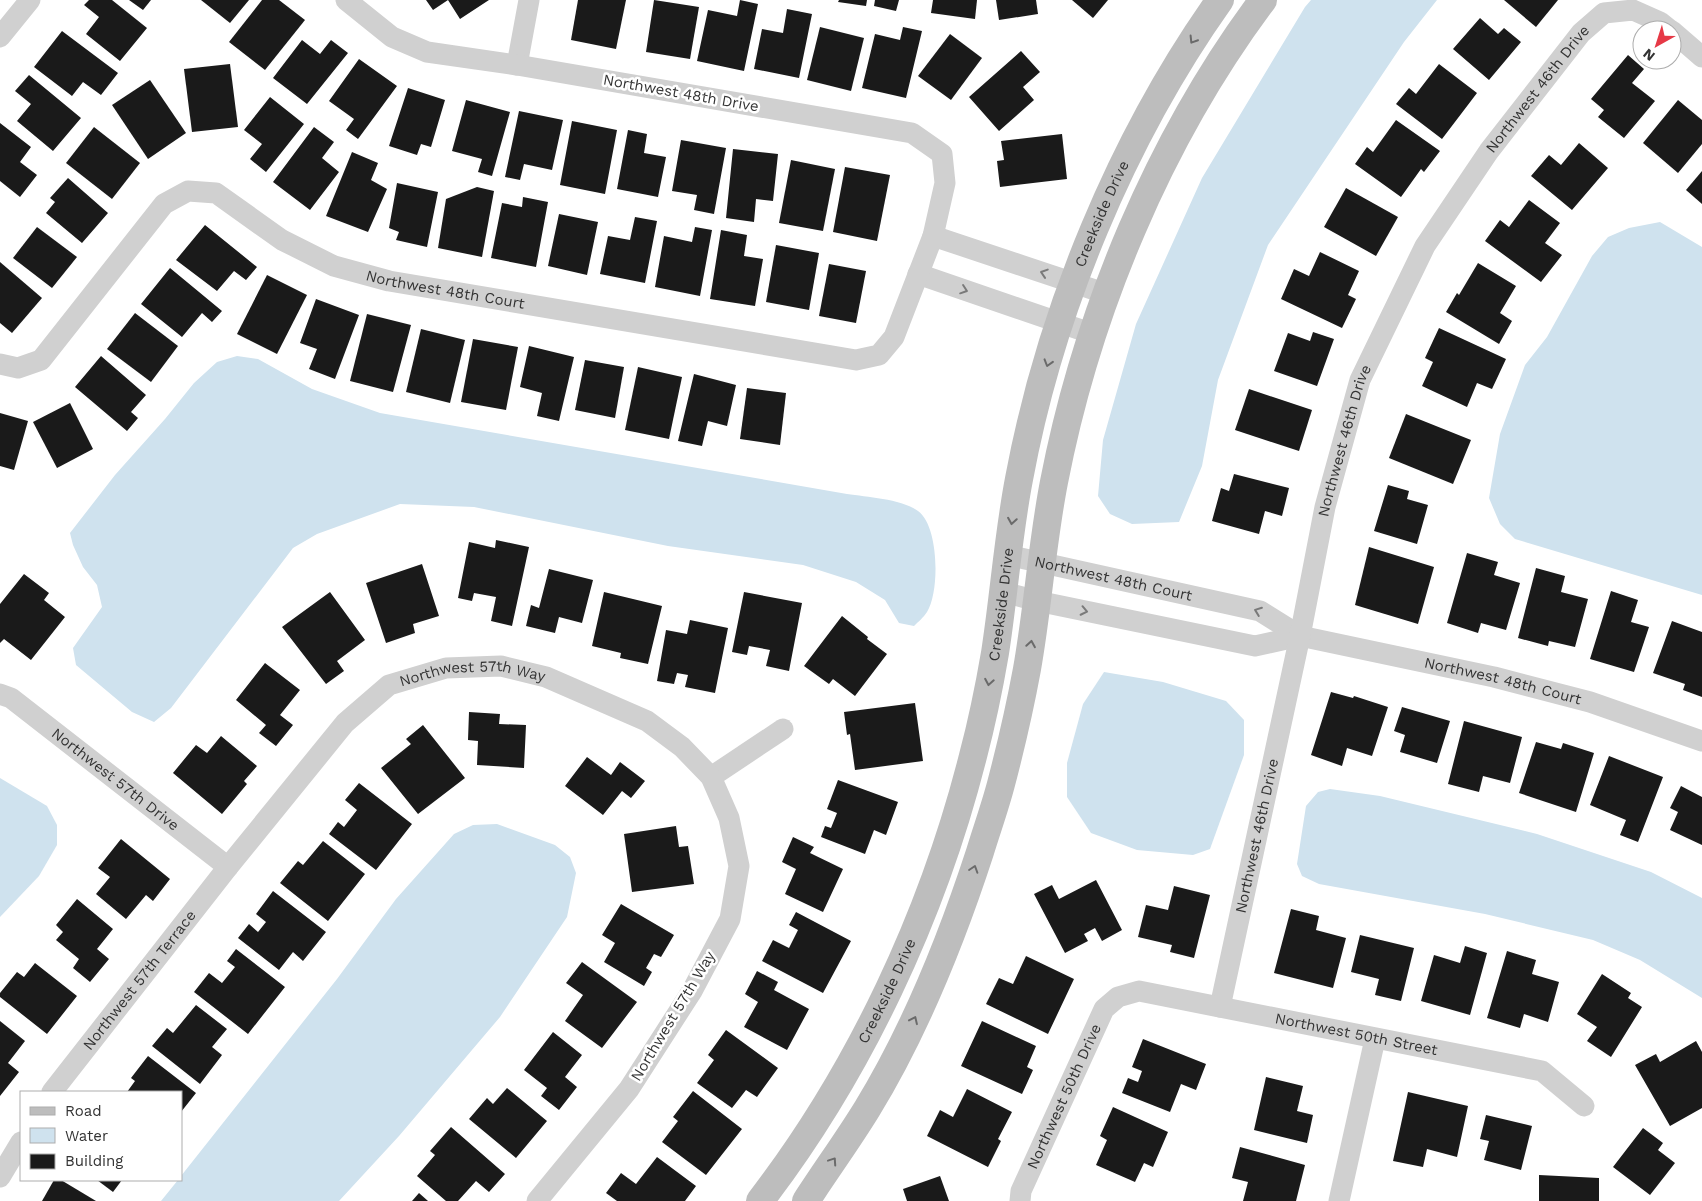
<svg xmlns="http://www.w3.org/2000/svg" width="1702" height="1201" viewBox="0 0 1702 1201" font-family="'Work Sans',sans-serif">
  <rect width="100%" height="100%" fill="#fff"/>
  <g fill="#cfe2ee">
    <polygon points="1311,0 1437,0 1404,42 1268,245 1218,380 1202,466 1179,522 1132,524 1110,514 1098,496 1103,440 1136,324 1202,178 1305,7"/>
    <polygon points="1660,222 1702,247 1702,595 1515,539 1500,524 1489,498 1500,434 1525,365 1547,337 1592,256 1608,237 1629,228"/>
    <path d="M237 356 258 359 312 389 380 413 847 494C867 497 902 499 918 511 939 526 940 591 927 612 924 617 918 622 914 626L899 623 885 600 856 582 803 565 668 546 474 507 400 504 317 534 293 548 171 708 154 722 132 712 76 665 73 648 102 607 97 585 83 567 73 545 70 533 115 475 165 419 194 383 217 362Z"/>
    <polygon points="1104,672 1163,682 1226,701 1244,720 1244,755 1210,849 1193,855 1137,850 1091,833 1067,797 1067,763 1083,704"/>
    <polygon points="0,778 47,806 57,825 57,845 39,876 0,917"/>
    <polygon points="1330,789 1380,796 1537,834 1651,872 1702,898 1702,998 1640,960 1593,940 1485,914 1319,884 1302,876 1297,864 1306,806 1318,792"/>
    <polygon points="497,824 555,845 570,857 576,873 567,917 500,1017 399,1136 339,1201 161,1201 178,1180 181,1180 181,1176 337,979 396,899 454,834 473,825"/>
  </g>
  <g fill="#1a1a1a">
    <polygon points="89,0 112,0 147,28 120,61 86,34 99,17 84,5"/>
    <polygon points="129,0 151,0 143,10"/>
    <polygon points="201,0 249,0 230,23"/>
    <polygon points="262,0 279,0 305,20 265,70 229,42"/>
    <polygon points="426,0 489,0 460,19 448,0 433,10"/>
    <polygon points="578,0 626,0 616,49 571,40"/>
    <polygon points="654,0 699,7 690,59 646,52"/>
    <polygon points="740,0 758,4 744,71 697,61 708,10 737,16"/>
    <polygon points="839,0 867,0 866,6 838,2"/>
    <polygon points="875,0 899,0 896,11 874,6"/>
    <polygon points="933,0 977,0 975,19 931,13"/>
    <polygon points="996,0 1036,0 1038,14 999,20"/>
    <polygon points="1072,0 1108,0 1093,18"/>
    <polygon points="1504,0 1558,0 1536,27"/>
    <polygon points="787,9 812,14 799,78 754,69 762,29 783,33"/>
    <polygon points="1480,18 1498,34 1504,28 1521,42 1489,80 1453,49"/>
    <polygon points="820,27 864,38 851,91 807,80"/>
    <polygon points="903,27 922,31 906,98 862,88 875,34 900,40"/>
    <polygon points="62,31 118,73 101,95 83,82 72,96 34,67"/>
    <polygon points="950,34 982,58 951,100 918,76"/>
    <polygon points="302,40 320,54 331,40 348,53 307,104 273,78"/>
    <polygon points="1021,51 1040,72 1023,87 1034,100 999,131 969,97"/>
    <polygon points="1628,55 1644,69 1632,83 1655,101 1624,138 1598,117 1604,110 1591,99"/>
    <polygon points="359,59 397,86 358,139 346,130 354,119 329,101"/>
    <polygon points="230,64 238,127 192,132 184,69"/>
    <polygon points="1439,64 1477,93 1442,139 1396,104 1409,88 1416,94"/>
    <polygon points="29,75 81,118 53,151 17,121 31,104 15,91"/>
    <polygon points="150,80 186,133 148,159 112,105"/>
    <polygon points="408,88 445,100 431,147 421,144 417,155 389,146"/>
    <polygon points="270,97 304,124 266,172 250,159 262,144 244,130"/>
    <polygon points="466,100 510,112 492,176 478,172 482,159 452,151"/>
    <polygon points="1678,100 1702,120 1702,144 1678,173 1643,143"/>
    <polygon points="519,111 563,120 552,170 524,164 520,180 505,177"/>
    <polygon points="1396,120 1440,151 1424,172 1421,169 1401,197 1355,164 1367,147 1373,152"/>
    <polygon points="572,121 617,130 605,194 560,185"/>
    <polygon points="0,123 31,147 20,162 37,175 20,197 0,181"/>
    <polygon points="94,127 140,163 112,199 66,163"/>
    <polygon points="314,127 334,142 322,158 339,172 310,210 273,182"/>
    <polygon points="628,130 647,134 644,153 666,157 658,197 617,189"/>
    <polygon points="1062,134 1067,179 1000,187 997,161 1004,160 1001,141"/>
    <polygon points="681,140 726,148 714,214 694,210 697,195 672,191"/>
    <polygon points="1579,143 1608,168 1572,210 1531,176 1549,155 1561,165"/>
    <polygon points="733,149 778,154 773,201 756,199 754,222 726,218"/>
    <polygon points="352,152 378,163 371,180 387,189 368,232 326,216"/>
    <polygon points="791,160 835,169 823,231 779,223"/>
    <polygon points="845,167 890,175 877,241 833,232"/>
    <polygon points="1702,171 1702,204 1686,190"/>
    <polygon points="68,178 108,213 82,243 46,213 55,202 50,198"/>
    <polygon points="397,183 438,192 427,247 396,240 399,232 389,228"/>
    <polygon points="477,187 494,191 482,257 438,248 446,199"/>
    <polygon points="1346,188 1398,217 1376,256 1324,227"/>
    <polygon points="523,197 548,202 536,267 491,258 502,203 522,207"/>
    <polygon points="1529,200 1560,223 1545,243 1562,255 1541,282 1485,241 1500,220 1509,227"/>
    <polygon points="559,214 598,222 587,275 548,266"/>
    <polygon points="635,217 657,221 645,283 600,274 608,236 630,240"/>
    <polygon points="205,225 257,267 246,280 234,271 217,291 176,260"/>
    <polygon points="37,227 77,257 52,288 13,258"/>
    <polygon points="695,227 712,230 700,296 655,287 664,236 692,242"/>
    <polygon points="721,230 747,235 744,256 763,259 755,306 710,299"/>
    <polygon points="776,245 819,253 809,310 766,302"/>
    <polygon points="1320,252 1359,271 1348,295 1356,299 1342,328 1281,299 1294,269 1309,276"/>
    <polygon points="0,262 42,298 12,333 0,323"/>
    <polygon points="1478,263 1516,286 1500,313 1512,321 1499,344 1446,312 1457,293 1459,295"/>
    <polygon points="829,264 866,271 856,323 819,316"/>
    <polygon points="170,268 222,311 212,322 202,313 182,337 141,304"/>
    <polygon points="267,275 307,295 277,354 237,334"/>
    <polygon points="316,299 359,315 335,379 309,369 317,349 300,343"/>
    <polygon points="135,313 178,346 151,382 107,349"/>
    <polygon points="367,314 411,325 393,392 350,381"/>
    <polygon points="1439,328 1506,359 1492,389 1477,383 1467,407 1422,386 1433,362 1425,358"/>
    <polygon points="421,329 465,340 450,403 406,392"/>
    <polygon points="1313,332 1334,339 1317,386 1274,371 1288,333 1310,341"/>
    <polygon points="473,339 518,347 506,410 461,402"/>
    <polygon points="529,346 574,357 559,421 537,416 542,393 520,387"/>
    <polygon points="101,356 146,395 131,412 138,418 127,431 75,387"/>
    <polygon points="585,360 624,367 615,418 575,410"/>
    <polygon points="638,367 682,377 669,439 625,430"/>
    <polygon points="694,374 736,385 727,426 708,421 702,446 678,441"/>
    <polygon points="747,388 786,393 780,445 740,439"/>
    <polygon points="1249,389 1312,410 1299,451 1235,430"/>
    <polygon points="70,403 93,449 57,468 33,422"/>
    <polygon points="0,413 28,421 14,470 0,466"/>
    <polygon points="1406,414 1471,440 1453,484 1389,458"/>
    <polygon points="1234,474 1289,488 1282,516 1265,511 1259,534 1212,521 1221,488 1229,491"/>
    <polygon points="1388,485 1409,491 1407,499 1428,505 1417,544 1374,531"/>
    <polygon points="496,540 529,547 512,626 491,621 496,597 474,593 472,601 458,598 469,542 495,548"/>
    <polygon points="1369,547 1434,567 1418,624 1355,605"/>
    <polygon points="1467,553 1498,562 1494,575 1520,583 1506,630 1481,623 1478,633 1447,623"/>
    <polygon points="422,564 439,616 413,624 415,633 386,643 366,583"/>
    <polygon points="1536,568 1565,576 1561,592 1588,599 1575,647 1549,641 1548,646 1518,638"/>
    <polygon points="549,569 593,580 582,623 559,617 555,633 526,626 531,605 539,608"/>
    <polygon points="24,574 49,593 44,600 65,617 31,660 4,639 0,643 0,604"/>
    <polygon points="1611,591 1638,600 1631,622 1649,627 1634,672 1590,659"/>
    <polygon points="330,592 365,640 337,661 344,671 326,684 282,627"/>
    <polygon points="604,592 662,606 648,664 620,658 621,653 592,646"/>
    <polygon points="744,592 802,603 789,671 766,666 770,650 749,646 747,655 732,652"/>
    <polygon points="842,616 868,637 867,639 887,654 855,696 833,679 829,684 804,666"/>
    <polygon points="690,620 728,628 715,693 685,687 688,675 677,673 674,684 657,681 666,630 687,634"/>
    <polygon points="1672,621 1702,632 1702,697 1683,690 1685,684 1653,673"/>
    <polygon points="265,663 300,690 280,715 293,725 276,746 259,733 266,725 236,700"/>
    <polygon points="1331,692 1353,698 1354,696 1388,707 1372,756 1347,748 1342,766 1311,755"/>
    <polygon points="915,703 923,761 855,770 850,734 847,735 844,712"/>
    <polygon points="1402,707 1450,721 1437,763 1400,752 1405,735 1394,731"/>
    <polygon points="469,712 500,714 499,724 526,725 524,768 477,765 478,741 468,740"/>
    <polygon points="1464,721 1522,737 1510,783 1483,776 1479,792 1448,784"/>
    <polygon points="423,725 465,778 418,814 381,768 411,744 406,739"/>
    <polygon points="221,736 257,766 244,781 247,784 222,814 173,773 196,745 207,753"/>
    <polygon points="1536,742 1561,749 1563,743 1594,753 1576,812 1519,793"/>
    <polygon points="1609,756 1663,777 1638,842 1620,835 1626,820 1590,805"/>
    <polygon points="587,757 611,775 620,762 645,781 631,798 622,791 603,815 565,786"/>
    <polygon points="838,780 898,802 886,835 874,830 865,854 821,837 825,826 831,828 837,813 827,809"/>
    <polygon points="359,783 412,824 376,870 329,834 338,822 344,827 357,810 345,800"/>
    <polygon points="1681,786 1702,797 1702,845 1670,830 1678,812 1670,808"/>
    <polygon points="676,826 679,847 688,846 694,884 632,892 624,834"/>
    <polygon points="793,837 814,847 810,853 843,869 823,912 785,894 796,869 782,862"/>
    <polygon points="121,839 170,879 153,901 146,895 126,919 96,894 110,877 98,868"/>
    <polygon points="323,841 365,874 328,921 280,883 298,861 303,865"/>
    <polygon points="1096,880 1122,930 1102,941 1095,928 1084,934 1088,941 1065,953 1034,894 1052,885 1059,899"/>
    <polygon points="1174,886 1210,895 1194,958 1170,952 1172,945 1138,937 1146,905 1168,910"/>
    <polygon points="273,891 326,932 303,961 293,952 279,970 238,938 249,924 258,932 266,922 256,914"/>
    <polygon points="77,899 113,929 97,949 109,959 90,982 73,968 79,959 56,940 63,932 56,925"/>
    <polygon points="621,904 674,935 661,957 654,954 646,968 652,972 644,986 604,962 615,943 602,935"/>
    <polygon points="1291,909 1319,916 1316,930 1346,938 1333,988 1274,973"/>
    <polygon points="796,912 851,941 823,993 762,961 773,940 789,948 798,930 789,925"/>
    <polygon points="1360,935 1414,948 1401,1001 1375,995 1379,979 1351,972"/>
    <polygon points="1465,946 1487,953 1470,1015 1421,1001 1434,955 1460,963"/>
    <polygon points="236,949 285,987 248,1034 194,992 209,973 222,983 235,967 227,961"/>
    <polygon points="1507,951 1536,960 1532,974 1559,982 1548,1022 1524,1014 1520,1028 1487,1018"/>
    <polygon points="1026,956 1074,979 1048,1034 986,1004 999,978 1013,984"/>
    <polygon points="582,962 637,1002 602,1048 565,1021 583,995 566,983"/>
    <polygon points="35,963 77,996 47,1034 0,997 0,993 17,972 24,977"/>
    <polygon points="757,971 778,982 774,990 809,1009 787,1050 744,1027 758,1002 745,994"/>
    <polygon points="1602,974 1631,993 1628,998 1642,1007 1611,1057 1587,1041 1597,1027 1577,1014"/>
    <polygon points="196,1005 227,1029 212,1047 222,1055 200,1084 152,1046 167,1028 173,1033"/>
    <polygon points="0,1021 25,1041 8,1063 19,1072 0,1096"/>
    <polygon points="982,1021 1036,1046 1027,1067 1033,1070 1022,1094 961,1066"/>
    <polygon points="726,1030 778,1068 757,1097 746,1090 732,1108 697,1083 714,1060 708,1055"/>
    <polygon points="553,1032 582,1055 565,1077 577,1087 559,1110 541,1096 547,1088 524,1070"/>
    <polygon points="1143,1039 1206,1064 1196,1090 1181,1084 1170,1112 1122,1093 1128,1078 1138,1082 1142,1071 1132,1067"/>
    <polygon points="1696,1041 1702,1052 1702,1108 1670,1126 1635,1065 1656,1054 1660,1062"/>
    <polygon points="148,1056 196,1093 181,1112 181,1092 127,1092 135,1081 131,1078"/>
    <polygon points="1266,1077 1303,1086 1297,1111 1313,1115 1307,1143 1254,1130"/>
    <polygon points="507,1088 547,1121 516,1158 469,1119 487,1098 493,1104"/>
    <polygon points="967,1089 1012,1112 998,1139 1001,1141 988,1167 927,1136 940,1110 953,1117"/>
    <polygon points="693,1091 742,1129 706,1175 662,1142 678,1121 673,1117"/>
    <polygon points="1408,1092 1468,1106 1457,1157 1427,1149 1423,1167 1393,1161"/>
    <polygon points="1113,1107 1168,1132 1153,1167 1144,1163 1135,1182 1096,1165 1107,1140 1100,1136"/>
    <polygon points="1486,1115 1532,1126 1521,1170 1484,1160 1489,1141 1480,1139"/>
    <polygon points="451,1127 505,1174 489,1192 476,1181 458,1201 446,1201 417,1176 435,1155 430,1151"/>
    <polygon points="1643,1128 1663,1143 1658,1150 1675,1163 1650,1195 1613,1167"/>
    <polygon points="1240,1147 1305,1165 1296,1201 1243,1201 1248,1182 1232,1178"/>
    <polygon points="657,1157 696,1186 685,1201 617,1201 606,1193 621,1173 636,1184"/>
    <polygon points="1539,1175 1599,1178 1599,1201 1539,1201"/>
    <polygon points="940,1176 949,1201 907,1201 903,1189"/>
    <polygon points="54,1180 61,1180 96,1201 42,1201"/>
    <polygon points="97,1180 122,1180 113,1192"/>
    <polygon points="419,1193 428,1201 412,1201"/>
  </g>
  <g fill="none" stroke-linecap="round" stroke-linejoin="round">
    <g stroke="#d0d0d0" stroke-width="21">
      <polyline points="1672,31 1702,57"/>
      <polyline points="0,37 30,0"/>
      <polyline points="517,65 529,0"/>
      <polyline points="933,236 1107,294"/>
      <polyline points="918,274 1093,334"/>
      <path id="s1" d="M0 364 18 368 41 360 164 204 188 191 216 193 282 240 334 266 389 281 856 360 879 355 894 337 933 236 945 183 942 154 912 133 517 65 427 52 392 37 346 0"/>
      <path id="s2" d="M1007 555 1260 611 1300 636 1494 677 1590 702 1702 741"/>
      <polyline points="1003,592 1037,601 1255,646 1300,636"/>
      <path id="s3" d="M0 694 11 698 228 867"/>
      <polyline points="711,777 783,729"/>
      <path id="s4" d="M1220 1007 1300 636 1325 507 1360 380 1425 246 1489 151 1581 33 1604 13 1633 10 1660 22 1670 30"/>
      <path id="s5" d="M52 1092 228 867 345 723 389 685 446 668 501 666 546 677 647 721 682 747 711 777 729 818 739 866 730 919 692 991 629 1089 537 1201"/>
      <polyline points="0,1177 21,1142"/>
      <path id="s6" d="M1020 1201 1021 1191 1104 1009 1118 997 1139 991 1542 1071 1584 1106"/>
      <polyline points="1339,1201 1375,1039"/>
    </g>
    <g stroke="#bdbdbd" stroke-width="28">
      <path id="s7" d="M760 1201C860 1071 933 914 973 756 982 722 989 688 995 653 1004 595 1008 536 1019 479 1050 312 1122 138 1220 0"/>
      <path d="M806 1201C826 1170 848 1140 867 1109 916 1029 951 941 980 852 987 829 995 807 1001 784 1011 746 1020 707 1027 669 1038 607 1042 543 1054 482 1087 312 1159 139 1263 0"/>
    </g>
  </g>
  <defs><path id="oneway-chevron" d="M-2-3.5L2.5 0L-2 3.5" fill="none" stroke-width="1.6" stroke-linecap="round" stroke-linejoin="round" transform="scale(1.25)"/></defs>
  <g stroke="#6a6a6a">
    <use href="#oneway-chevron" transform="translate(1193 40) rotate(122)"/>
    <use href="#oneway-chevron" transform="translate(1048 363) rotate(107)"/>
    <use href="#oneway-chevron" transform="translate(1012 521) rotate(99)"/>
    <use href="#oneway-chevron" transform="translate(1031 644) rotate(-81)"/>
    <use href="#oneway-chevron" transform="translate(989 682) rotate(100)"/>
    <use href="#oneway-chevron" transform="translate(974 869) rotate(-72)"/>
    <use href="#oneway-chevron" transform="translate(914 1020) rotate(-65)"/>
    <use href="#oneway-chevron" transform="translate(833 1161) rotate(-56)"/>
  </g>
  <g stroke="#7a7a7a">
    <use href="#oneway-chevron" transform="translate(1044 273) rotate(-162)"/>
    <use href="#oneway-chevron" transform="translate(964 290) rotate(19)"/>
    <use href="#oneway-chevron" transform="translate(1084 611) rotate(12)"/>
    <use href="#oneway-chevron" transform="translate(1258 611) rotate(-159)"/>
  </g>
  <g text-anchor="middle" stroke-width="5" stroke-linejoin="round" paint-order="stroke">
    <g font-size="15" fill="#333" stroke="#fff">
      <text dy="5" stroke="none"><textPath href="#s4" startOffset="985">Northwest 46th Drive</textPath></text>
      <text transform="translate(681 93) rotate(10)" y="5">Northwest 48th Drive</text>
      <text dy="5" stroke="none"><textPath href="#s7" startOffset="1056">Creekside Drive</textPath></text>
      <text dy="5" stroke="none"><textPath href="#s1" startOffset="550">Northwest 48th Court</textPath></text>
      <text dy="5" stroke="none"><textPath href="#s4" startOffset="580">Northwest 46th Drive</textPath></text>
      <text dy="5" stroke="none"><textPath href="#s2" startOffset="109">Northwest 48th Court</textPath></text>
      <text dy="5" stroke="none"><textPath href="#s7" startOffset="651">Creekside Drive</textPath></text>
      <text dy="5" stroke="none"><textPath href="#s2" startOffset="514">Northwest 48th Court</textPath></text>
      <text dy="5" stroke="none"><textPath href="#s5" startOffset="615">Northwest 57th Way</textPath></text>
      <text dy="5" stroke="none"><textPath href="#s3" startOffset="144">Northwest 57th Drive</textPath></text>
      <text dy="5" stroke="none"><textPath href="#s4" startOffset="175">Northwest 46th Drive</textPath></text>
      <text dy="5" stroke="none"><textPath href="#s5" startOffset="142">Northwest 57th Terrace</textPath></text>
      <text dy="5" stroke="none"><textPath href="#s7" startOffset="246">Creekside Drive</textPath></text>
      <text transform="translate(673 1016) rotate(-59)" y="5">Northwest 57th Way</text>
      <text dy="5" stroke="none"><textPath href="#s6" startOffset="472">Northwest 50th Street</textPath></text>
      <text dy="5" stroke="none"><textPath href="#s6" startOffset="114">Northwest 50th Drive</textPath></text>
    </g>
  </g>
  <rect x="20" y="1091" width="162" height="90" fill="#ffffff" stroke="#adadad"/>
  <rect x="30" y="1107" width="25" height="8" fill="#bdbdbd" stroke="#adadad"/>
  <text x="65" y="1116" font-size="15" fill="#333333">Road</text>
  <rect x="30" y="1128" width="25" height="15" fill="#cfe2ee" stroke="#adadad"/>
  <text x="65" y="1141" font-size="15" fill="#333333">Water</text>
  <rect x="30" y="1154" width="25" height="15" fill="#1a1a1a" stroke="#adadad"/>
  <text x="65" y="1166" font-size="15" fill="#333333">Building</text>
  <g transform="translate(1657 45) rotate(219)"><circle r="24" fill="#ffffff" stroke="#adadad"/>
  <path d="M0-4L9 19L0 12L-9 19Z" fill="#e63946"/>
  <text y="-8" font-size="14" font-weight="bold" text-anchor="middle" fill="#333333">N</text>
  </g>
</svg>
